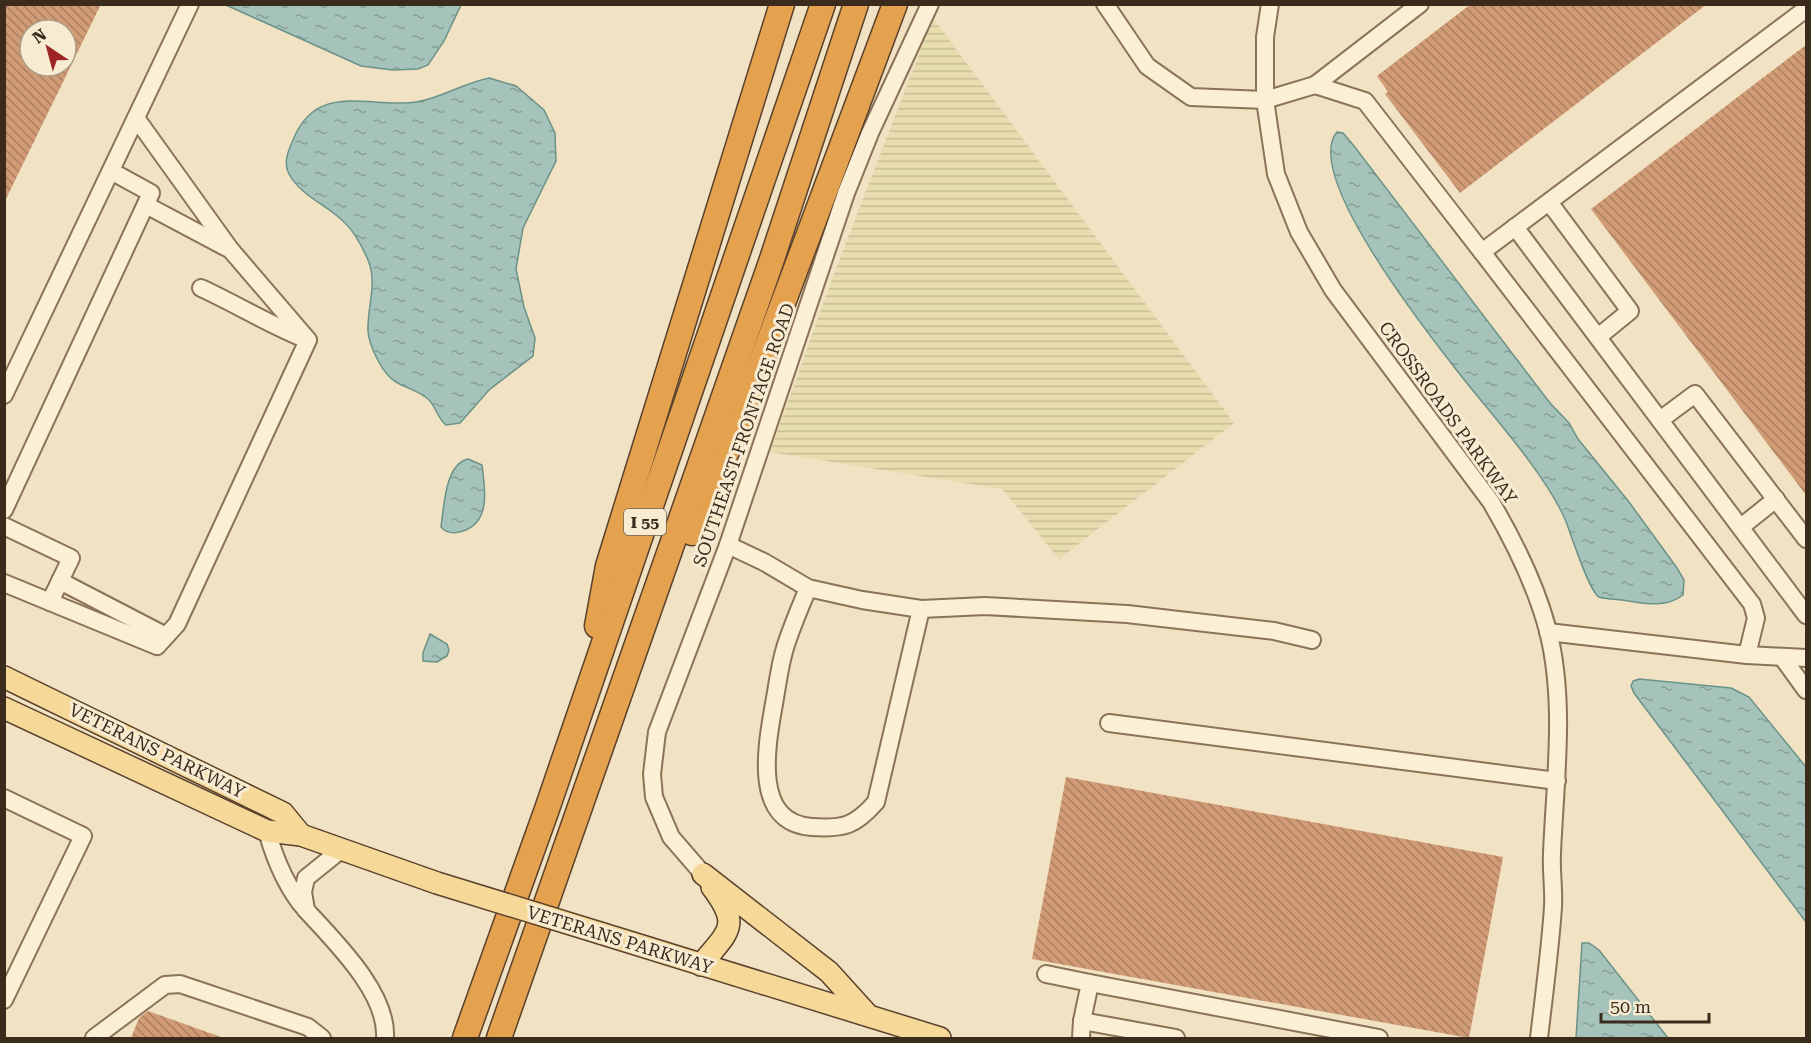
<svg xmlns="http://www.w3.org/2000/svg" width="1811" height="1043" viewBox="0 0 1811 1043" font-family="'Roboto Serif',serif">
  <defs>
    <pattern id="farmland-rules" width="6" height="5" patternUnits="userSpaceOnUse" patternTransform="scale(1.5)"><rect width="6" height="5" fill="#e7ddaf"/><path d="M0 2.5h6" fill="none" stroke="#c7be96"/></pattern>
    <pattern id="water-ripples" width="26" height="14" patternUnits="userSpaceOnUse" patternTransform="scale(1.5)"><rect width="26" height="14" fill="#a5c3ba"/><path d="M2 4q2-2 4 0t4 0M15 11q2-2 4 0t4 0" fill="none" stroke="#879f97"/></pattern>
    <pattern id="building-back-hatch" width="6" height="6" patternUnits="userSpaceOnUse" patternTransform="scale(1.5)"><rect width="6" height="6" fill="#d19b76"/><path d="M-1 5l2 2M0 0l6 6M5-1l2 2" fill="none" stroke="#ab7f60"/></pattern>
  </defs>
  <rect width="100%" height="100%" fill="#f0e2c2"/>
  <polygon fill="url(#farmland-rules)" points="933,18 1234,423 1059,559 1002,489 770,452 831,282"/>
  <g fill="url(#water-ripples)" stroke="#6b9288" stroke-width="1.5">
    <polygon points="226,5 461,5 444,41 428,65 418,69 393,70 361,66"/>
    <path d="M489 78 516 86 544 110 555 133 556 161 523 228 516 269 524 307 535 338 533 356 489 390 460 423 446 425C437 418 436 406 428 399 419 391 406 388 396 382 383 375 369 346 368 331 367 306 378 284 368 260 362 246 355 232 344 222 327 205 301 196 289 174 283 163 288 151 293 140 317 80 370 109 416 102 441 98 464 83 489 78Z"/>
    <path d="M1337 132 1343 133 1354 146 1550 403 1569 423 1578 439 1629 502 1677 568 1684 580 1683 595C1665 609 1643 603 1622 600 1615 599 1605 599 1599 597 1589 592 1571 534 1565 519 1543 470 1488 411 1455 368 1427 332 1302 174 1337 132Z"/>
    <path d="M468 459 482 465C485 489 491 522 463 531 454 534 447 534 441 527 444 507 445 464 468 459Z"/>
    <polygon points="430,634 447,644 449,650 447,656 437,662 423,661 423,653"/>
    <polygon points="1639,679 1731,688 1749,697 1806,767 1806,922 1634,693 1631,686 1633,681"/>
    <polygon points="1582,943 1589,943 1599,950 1668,1038 1576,1038"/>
  </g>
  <g fill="url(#building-back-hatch)" fill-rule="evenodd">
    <path d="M4 4H101L4 203ZM30 30H66V66H30Z"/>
    <polygon points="1471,4 1707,4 1460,193 1385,94 1388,92 1377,76"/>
    <polygon points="1806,45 1806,495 1591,209"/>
    <polygon points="1066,777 1503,857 1469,1038 1032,959"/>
    <polygon points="148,1011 221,1037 221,1038 131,1038 139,1018"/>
  </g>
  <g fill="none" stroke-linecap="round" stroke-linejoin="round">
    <defs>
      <g id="minor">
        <polyline points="1105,4 1147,66 1191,97 1265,100 1315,85 1420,4"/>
        <path d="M1270 4 1265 37V100L1276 174 1299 232 1333 290 1491 502C1515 543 1536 585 1548 631 1566 702 1555 780 1552 853 1551 871 1554 889 1553 907 1550 951 1544 995 1539 1038"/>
        <polyline points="1315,85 1365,101 1482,252 1806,9"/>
        <polyline points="1549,202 1630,311 1598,337"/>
        <polyline points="146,205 227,248"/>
        <polyline points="1515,227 1806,615"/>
        <polyline points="1482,252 1752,604 1756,618 1747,655"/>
        <path d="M201 288C236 304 268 324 305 339"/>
        <polyline points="4,395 190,4"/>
        <polyline points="1660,420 1695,394 1806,539"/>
        <polyline points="4,510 151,193 111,171"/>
        <polyline points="4,526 71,558 50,602"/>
        <polyline points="1741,527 1776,499"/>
        <polyline points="728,545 764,562 808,588 862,600 921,609 985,606 1127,614 1274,631 1312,640"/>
        <polyline points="60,581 166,636"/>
        <polyline points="4,583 157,646 177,624 308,340 230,249 136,118"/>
        <path d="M808 588C800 608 791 628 785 648 780 664 778 681 775 698 768 739 749 823 812 827 844 829 855 826 876 802L921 609"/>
        <polyline points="1548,632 1747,655 1806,658"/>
        <polyline points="1782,657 1806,690"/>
        <polyline points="1109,723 1557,781"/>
        <polyline points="4,798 83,836 4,1000"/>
        <path d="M267 831C275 860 286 887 306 910L303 892 306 878 342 849"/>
        <polyline points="703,874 671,837 654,797 652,774 657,732 728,545 846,193 870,133 930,4"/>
        <path d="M306 910C335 942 388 993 385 1038"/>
        <polyline points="1046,974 1090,983 1082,1021 1081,1038"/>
        <polyline points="1090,983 1379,1038"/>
        <polyline points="1082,1021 1176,1038"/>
        <polyline points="94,1038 165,985 180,984 308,1027 322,1038"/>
      </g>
      <g id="major">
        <polyline points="4,677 283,813 301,835"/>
        <polyline points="4,708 267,831 301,835 437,883"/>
        <polyline points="703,874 829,972 867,1014"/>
        <polyline points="600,933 940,1038"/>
        <path d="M701 965C728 931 742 927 712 887"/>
      </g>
      <g id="highway">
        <polyline points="692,533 731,442 895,4"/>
        <polyline points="597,626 608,566 782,4"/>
        <polyline points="465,1038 547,809 823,4"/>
        <polyline points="499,1038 771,262 856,4"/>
      </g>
    </defs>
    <use href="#minor" stroke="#8b7358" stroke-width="20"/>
    <use href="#major" stroke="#59412d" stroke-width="24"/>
    <use href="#highway" stroke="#59412d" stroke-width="27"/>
    <use href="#minor" stroke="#fbefd6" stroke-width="16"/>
    <use href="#major" stroke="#f6d898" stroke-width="21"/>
    <use href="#highway" stroke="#e4a14e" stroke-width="24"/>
    <defs>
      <polyline id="major-bridge" points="437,883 600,933"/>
    </defs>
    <use href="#major-bridge" stroke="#59412d" stroke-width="24" stroke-linecap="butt"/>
    <use href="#major-bridge" stroke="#f6d898" stroke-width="21"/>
  </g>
  <g text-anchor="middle" stroke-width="6" stroke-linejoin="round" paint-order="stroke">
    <rect fill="#f7ecd2" stroke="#736553" stroke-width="1.5" x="624" y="509" width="42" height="26" rx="4.5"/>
    <g font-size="16" font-weight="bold" fill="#3a2b1d">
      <text x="645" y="528">I 55</text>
    </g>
    <g font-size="18" fill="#3a2b1d" stroke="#f7ecd2">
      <text transform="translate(1448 413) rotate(54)" y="6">CROSSROADS PARKWAY</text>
      <text transform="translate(744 435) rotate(-71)" y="6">SOUTHEAST FRONTAGE ROAD</text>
      <text transform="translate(157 751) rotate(26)" y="6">VETERANS PARKWAY</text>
      <text transform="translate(620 940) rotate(17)" y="6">VETERANS PARKWAY</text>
    </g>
  </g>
  <rect width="1811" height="1043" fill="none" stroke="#3a2b1d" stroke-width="12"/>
  <g transform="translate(48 48) rotate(324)"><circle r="28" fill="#f7ecd2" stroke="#ab9f8a" stroke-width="1.5"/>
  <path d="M0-4.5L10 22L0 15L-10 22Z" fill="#9e2526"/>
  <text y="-9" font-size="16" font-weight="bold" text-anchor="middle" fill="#3a2b1d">N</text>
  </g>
  <path d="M1601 1013v9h108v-9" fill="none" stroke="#3a2b1d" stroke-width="3"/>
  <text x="1610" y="1013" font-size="18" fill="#3a2b1d" stroke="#f7ecd2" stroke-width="4.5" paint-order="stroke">50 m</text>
</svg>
